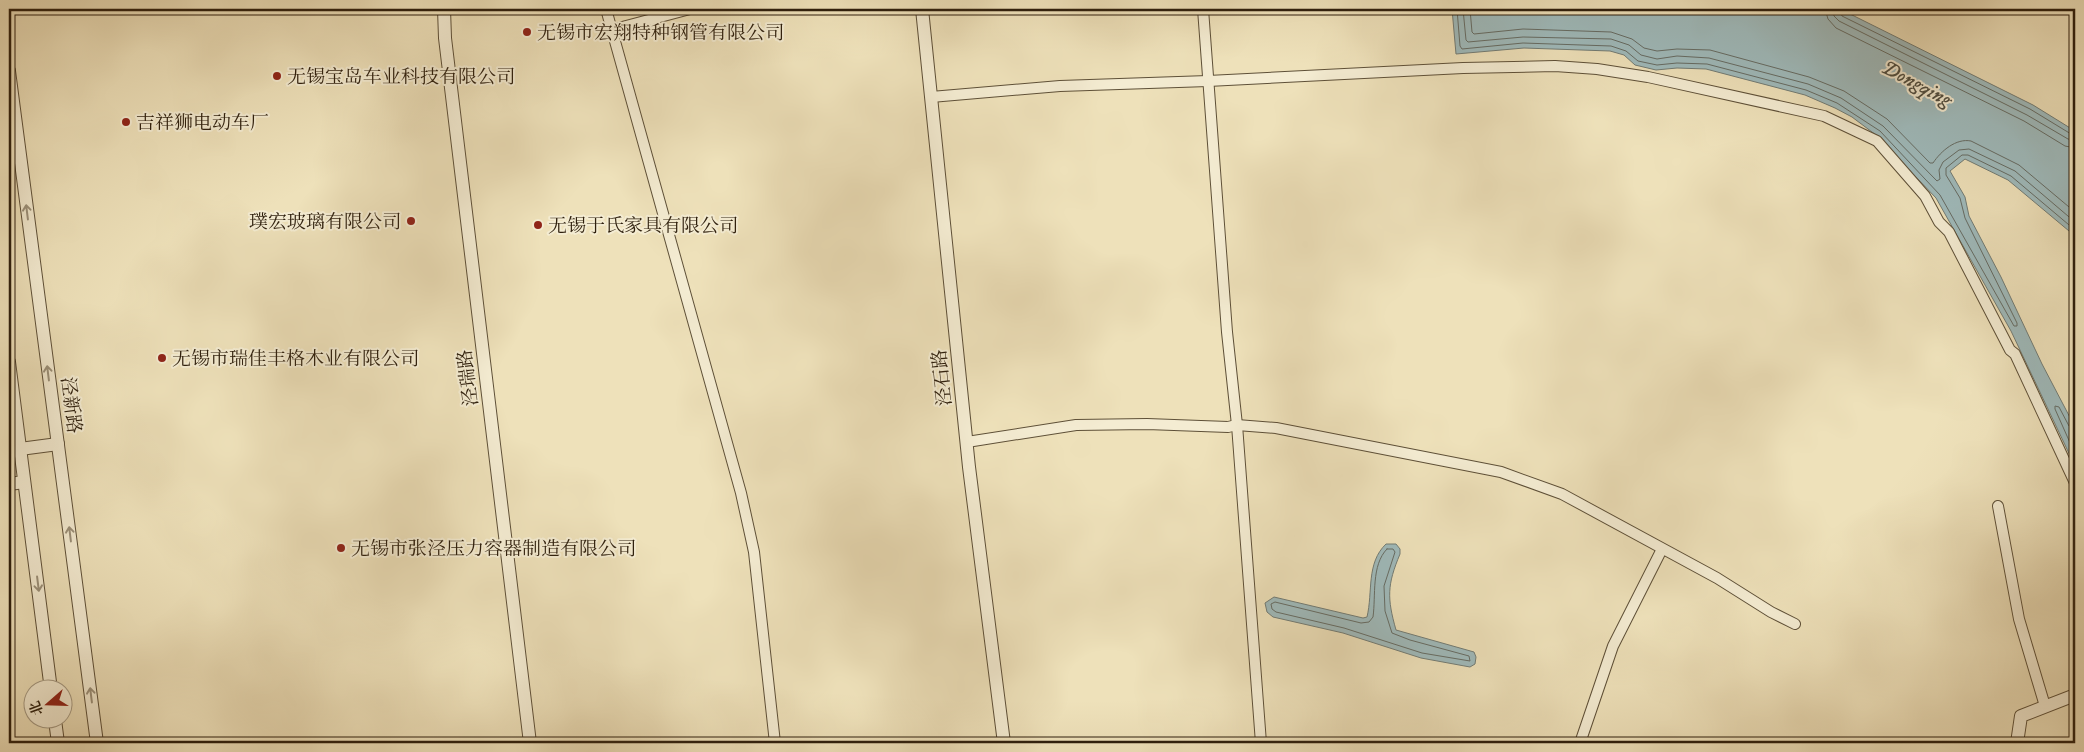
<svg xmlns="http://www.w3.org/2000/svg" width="2084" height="752" viewBox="0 0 2084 752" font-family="'IM FELL DW Pica','Noto Serif SC',serif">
  <rect width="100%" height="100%" fill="#eee1ba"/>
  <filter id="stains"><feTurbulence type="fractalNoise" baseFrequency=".004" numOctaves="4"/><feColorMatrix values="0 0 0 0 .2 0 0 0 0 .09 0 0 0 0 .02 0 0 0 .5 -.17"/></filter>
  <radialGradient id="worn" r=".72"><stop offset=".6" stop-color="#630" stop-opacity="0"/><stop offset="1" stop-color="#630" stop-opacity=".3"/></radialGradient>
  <g fill="#9fbabb" stroke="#727c75">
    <polygon points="1452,9 1840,9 2033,105 2075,131 2075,236 2008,180 1965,159 1950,171 1965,197 1969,216 2001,277 2042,364 2075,427 2075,466 2011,331 1936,198 1876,135 1852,117 1835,108 1805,95 1706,69 1677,68 1656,70 1635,65 1624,55 1610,51 1524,48 1456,54"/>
    <path d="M1386 544H1396L1400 549V554C1387 585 1387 598 1396 630L1474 652 1476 657 1475 664 1470 667 1421 658 1343 633 1273 617 1267 612 1265 603 1274 597 1363 618 1367 617C1373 592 1366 563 1386 544Z"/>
  </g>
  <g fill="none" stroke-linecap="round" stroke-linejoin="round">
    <g stroke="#666c64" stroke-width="1">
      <polyline points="1457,9 1460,46 1462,49 1523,43 1611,46 1626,51 1638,61 1657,65 1677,63 1707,64 1806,90 1837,103 1880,131 1940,195 2014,326 2017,326 2017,323 1965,218 1960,198 1946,175 1946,168 1962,155 1968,155 2011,176 2075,230"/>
      <polyline points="1463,9 1466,40 1468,42 1523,37 1611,39 1629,45 1641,55 1657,59 1677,56 1709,58 1808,84 1841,98 1883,126 1937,181 1940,179 1939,170 1943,162 1959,150 1969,149 2015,171 2075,222"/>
      <path d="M1470 9 1472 32 1474 34 1523 29 1611 32 1632 39 1644 48 1657 51 1677 49 1710 50 1809 77 1844 91 1887 119 1930 163H1933C1941 151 1956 138 1971 141L2019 165 2075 212"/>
      <polyline points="1825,9 1828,19 1836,28 2024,121 2065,146 2075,148"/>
      <polyline points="1833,9 1834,16 1839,21 2027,115 2068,139 2075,141"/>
      <polyline points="1839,9 1842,16 2030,109 2071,134 2075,134"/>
      <polyline points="2075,428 2069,426 2059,407 2055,406 2055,409 2075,454"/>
      <path d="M1387 549H1393L1395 552 1384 586 1385 611 1392 633 1410 640 1469 656 1470 661 1422 653 1344 628 1276 612 1272 609 1271 604 1275 602 1361 623 1369 622 1373 617C1376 596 1371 565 1387 549Z"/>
    </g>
    <defs>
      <g id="minor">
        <polyline points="606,9 741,493 754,552 775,743"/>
        <polyline points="1203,9 1227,332 1237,425 1261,743"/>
        <polyline points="611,30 690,9"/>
        <polyline points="931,97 1060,86 1208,81 1463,68 1555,66 1597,69 1648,77 1824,116 1877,141 1925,196 1939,222 1949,232 2010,350 2015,354 2075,483"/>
        <polyline points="967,442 1076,425 1147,424 1228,427 1237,425 1276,428 1501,472 1562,494 1717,578 1771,612 1795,624"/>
        <polyline points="1998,506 2019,619 2045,706"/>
        <polyline points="1580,743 1613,646 1662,549"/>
      </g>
      <g id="tertiary">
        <polyline points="444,9 445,38 530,743"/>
        <polyline points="922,9 969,467 1004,743"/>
        <polyline points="9,71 97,743"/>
        <polyline points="9,362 51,690"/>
        <polyline points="20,449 58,444"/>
        <polyline points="9,484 24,482"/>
        <polyline points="55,720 58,743"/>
        <polyline points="2017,743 2021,716 2075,695"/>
      </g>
    </defs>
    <use href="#minor" stroke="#5e5038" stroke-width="12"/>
    <use href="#tertiary" stroke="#5e5038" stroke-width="14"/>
    <use href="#minor" stroke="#f4ecd2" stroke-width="10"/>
    <use href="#tertiary" stroke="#f4ecd2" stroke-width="12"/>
  </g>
  <defs><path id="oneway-shaft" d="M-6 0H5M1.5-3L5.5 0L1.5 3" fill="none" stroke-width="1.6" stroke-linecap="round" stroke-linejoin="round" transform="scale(1.25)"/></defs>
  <g stroke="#9b9079">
    <use href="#oneway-shaft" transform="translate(27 212) rotate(-97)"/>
    <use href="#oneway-shaft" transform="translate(48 373) rotate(-97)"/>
    <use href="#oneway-shaft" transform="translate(70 534) rotate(-97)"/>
    <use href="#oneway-shaft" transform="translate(38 584) rotate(83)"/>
    <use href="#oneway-shaft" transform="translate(91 695) rotate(-97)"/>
  </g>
  <g fill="#8f2418" stroke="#f4ecd2" stroke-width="2">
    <circle cx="527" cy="32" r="5"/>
    <circle cx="277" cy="76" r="5"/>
    <circle cx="126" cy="122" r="5"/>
    <circle cx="411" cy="221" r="5"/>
    <circle cx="538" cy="225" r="5"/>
    <circle cx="162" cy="358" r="5"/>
    <circle cx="341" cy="548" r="5"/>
  </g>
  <g text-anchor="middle" stroke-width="4" stroke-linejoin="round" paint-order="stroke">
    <g font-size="19" fill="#2e1f0d" stroke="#f4ecd2" text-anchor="start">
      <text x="537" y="39">无锡市宏翔特种钢管有限公司</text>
      <text x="287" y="83">无锡宝岛车业科技有限公司</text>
      <text x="136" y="129">吉祥狮电动车厂</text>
      <text x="401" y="228" text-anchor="end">璞宏玻璃有限公司</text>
      <text x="548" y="232">无锡于氏家具有限公司</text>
      <text x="172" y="365">无锡市瑞佳丰格木业有限公司</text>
      <text x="351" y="555">无锡市张泾压力容器制造有限公司</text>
    </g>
    <g font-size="19" fill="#2e1f0d" stroke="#f4ecd2">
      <text transform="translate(467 378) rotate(-97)" y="7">泾瑞路</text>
      <text transform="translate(941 378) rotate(-96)" y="7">泾石路</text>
      <text transform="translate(72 405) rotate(83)" y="7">泾新路</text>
    </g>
    <g font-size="20" font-style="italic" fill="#504e41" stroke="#f4ecd2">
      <text transform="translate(1917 83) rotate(28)" y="7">Dongqing</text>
    </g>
  </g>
  <rect width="2084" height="752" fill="none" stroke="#eee1ba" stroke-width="30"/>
  <rect x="10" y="10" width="2064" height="732" fill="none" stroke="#2e1f0d" stroke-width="2.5"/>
  <rect x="15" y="15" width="2054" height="722" fill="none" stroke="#2e1f0d"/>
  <g transform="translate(48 704) rotate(250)"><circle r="24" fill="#f4ecd2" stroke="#a59a83"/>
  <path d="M0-4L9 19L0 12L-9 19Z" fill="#8f2418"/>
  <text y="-8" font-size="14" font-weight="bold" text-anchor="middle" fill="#2e1f0d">北</text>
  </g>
  <rect width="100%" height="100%" filter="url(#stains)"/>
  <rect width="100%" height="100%" fill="url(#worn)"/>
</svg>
